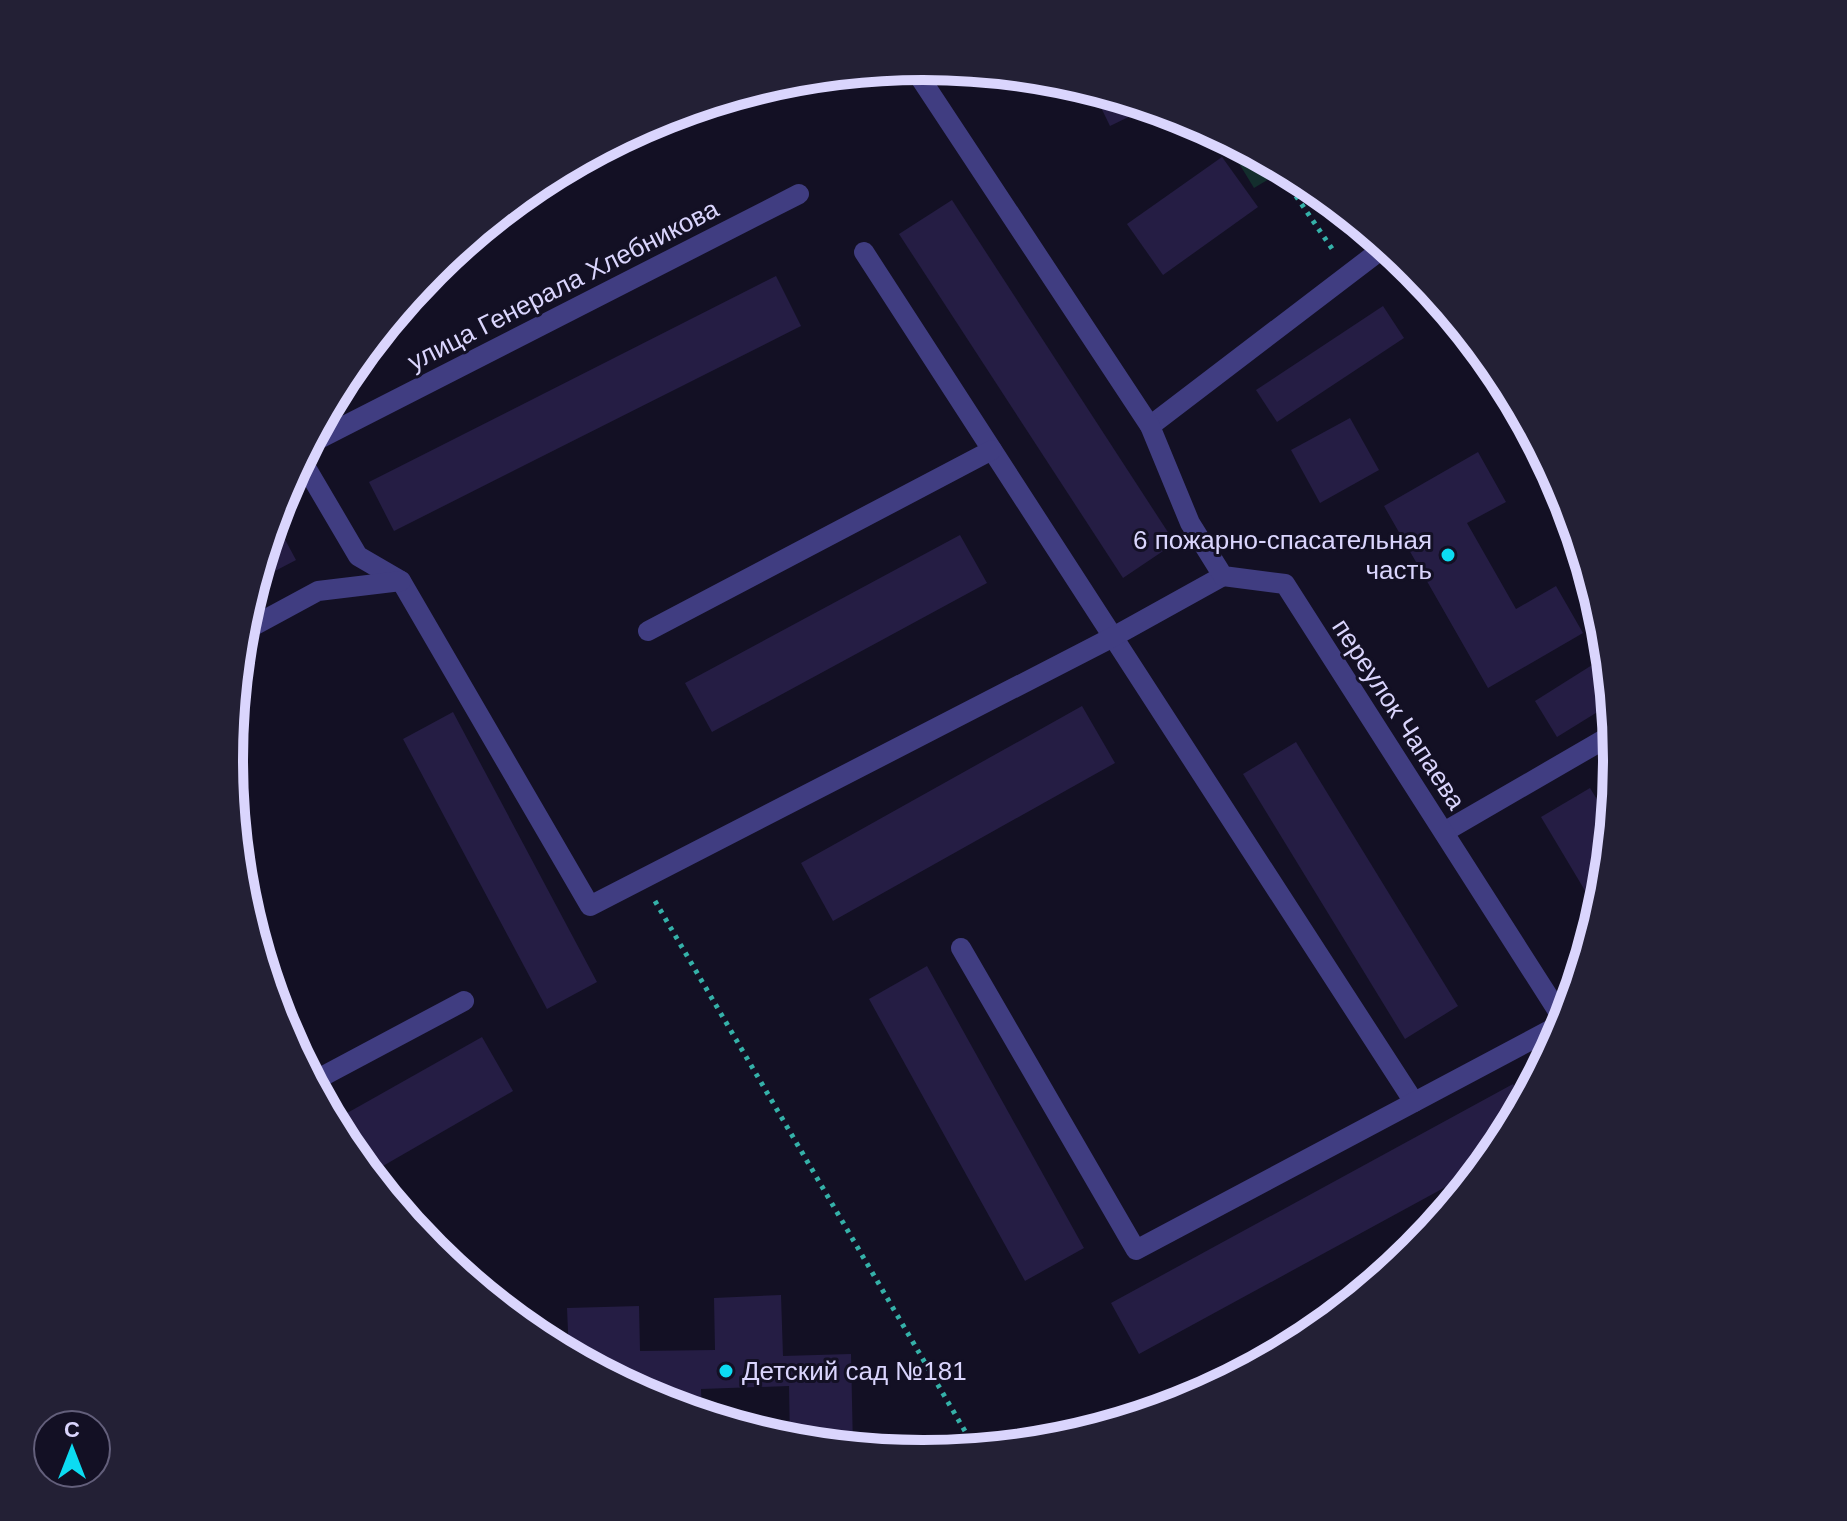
<svg xmlns="http://www.w3.org/2000/svg" width="1847" height="1521" viewBox="0 0 1847 1521" font-family="Helvetica,sans-serif">
  <rect width="100%" height="100%" fill="#131024"/>
  <polygon fill="#132e2d" points="1241,147 1284,170 1254,188 1232,152"/>
  <g fill="#251d44">
    <polygon points="1092,89 1124,99 1149,107 1110,126"/>
    <polygon points="1222,157 1258,207 1163,275 1127,224"/>
    <polygon points="952,200 1175,543 1123,578 899,234"/>
    <polygon points="776,276 801,326 394,531 369,482"/>
    <polygon points="1383,306 1404,338 1277,422 1256,390"/>
    <polygon points="1350,418 1379,470 1320,503 1291,450"/>
    <polygon points="1478,452 1506,502 1467,523 1516,609 1556,586 1583,633 1488,688 1384,506"/>
    <polygon points="274,519 296,560 256,581 260,568"/>
    <polygon points="960,535 987,583 712,732 685,683"/>
    <polygon points="1608,655 1612,703 1557,737 1535,701"/>
    <polygon points="1082,706 1115,763 833,921 801,863"/>
    <polygon points="453,712 597,982 547,1009 403,739"/>
    <polygon points="1296,742 1458,1006 1405,1039 1243,774"/>
    <polygon points="1590,788 1612,824 1605,896 1599,914 1541,817"/>
    <polygon points="927,966 1084,1248 1025,1281 869,999"/>
    <polygon points="482,1037 513,1091 369,1174 346,1146 333,1121"/>
    <polygon points="1513,1084 1524,1104 1501,1147 1486,1165 1139,1354 1111,1303"/>
    <polygon points="781,1295 783,1356 851,1354 853,1448 790,1442 789,1386 701,1389 702,1415 657,1402 642,1392 638,1392 569,1354 567,1308 639,1306 640,1351 715,1350 714,1298"/>
  </g>
  <g fill="none" stroke-linecap="round" stroke-linejoin="round">
    <g stroke="#35b1a9" stroke-width="5" stroke-dasharray="4 6" stroke-linecap="butt">
      <polyline points="1287,171 1283,177 1335,253"/>
      <polyline points="655,901 976,1450"/>
    </g>
    <g stroke="#403d81" stroke-width="20">
      <polyline points="864,252 1414,1102"/>
      <polyline points="1150,426 1386,246"/>
      <polyline points="301,459 358,556 401,581 590,906 1113,637 1223,576"/>
      <polyline points="648,631 992,450"/>
      <polyline points="242,632 318,591 401,581"/>
      <polyline points="1444,832 1615,733"/>
      <polyline points="961,948 1136,1250 1565,1022"/>
      <polyline points="312,1082 464,1001"/>
    </g>
    <g stroke="#403d81" stroke-width="20">
      <polyline points="913,67 1150,426 1190,523 1223,576 1285,584 1566,1024"/>
      <polyline points="309,444 799,194"/>
    </g>
  </g>
  <g fill="#0cdcf2" stroke="#131024" stroke-width="3">
    <circle cx="1448" cy="555" r="8"/>
    <circle cx="726" cy="1371" r="8"/>
  </g>
  <g text-anchor="middle" stroke-width="6" stroke-linejoin="round" paint-order="stroke">
    <g font-size="26" fill="#dad5fd" stroke="#131024">
      <text transform="translate(563 285) rotate(-27)" y="9">улица Генерала Хлебникова</text>
      <text transform="translate(1399 714) rotate(57)" y="9">переулок Чапаева</text>
    </g>
    <g font-size="26" fill="#dad5fd" stroke="#131024" text-anchor="end">
      <text x="1432" y="549">6 пожарно-спасательная<tspan x="1432" dy="30">часть</tspan></text>
      <text x="742" y="1380" text-anchor="start">Детский сад №181</text>
    </g>
  </g>
  <path d="M0 0H1847V1521H0ZM243 760a680 680 0 1 1 1360 0a680 680 0 1 1-1360 0Z" fill="#232035" fill-rule="evenodd"/>
  <path fill="none" stroke="#dad5fd" stroke-width="10" d="M243 760a680 680 0 1 1 1360 0a680 680 0 1 1-1360 0Z"/>
  <g transform="translate(72 1449)"><circle r="38" fill="#131024" stroke="#635f7b" stroke-width="2"/>
  <path d="M0-6L14 30L0 20L-14 30Z" fill="#0cdcf2"/>
  <text y="-12" font-size="22" font-weight="bold" text-anchor="middle" fill="#dad5fd">С</text>
  </g>
</svg>
